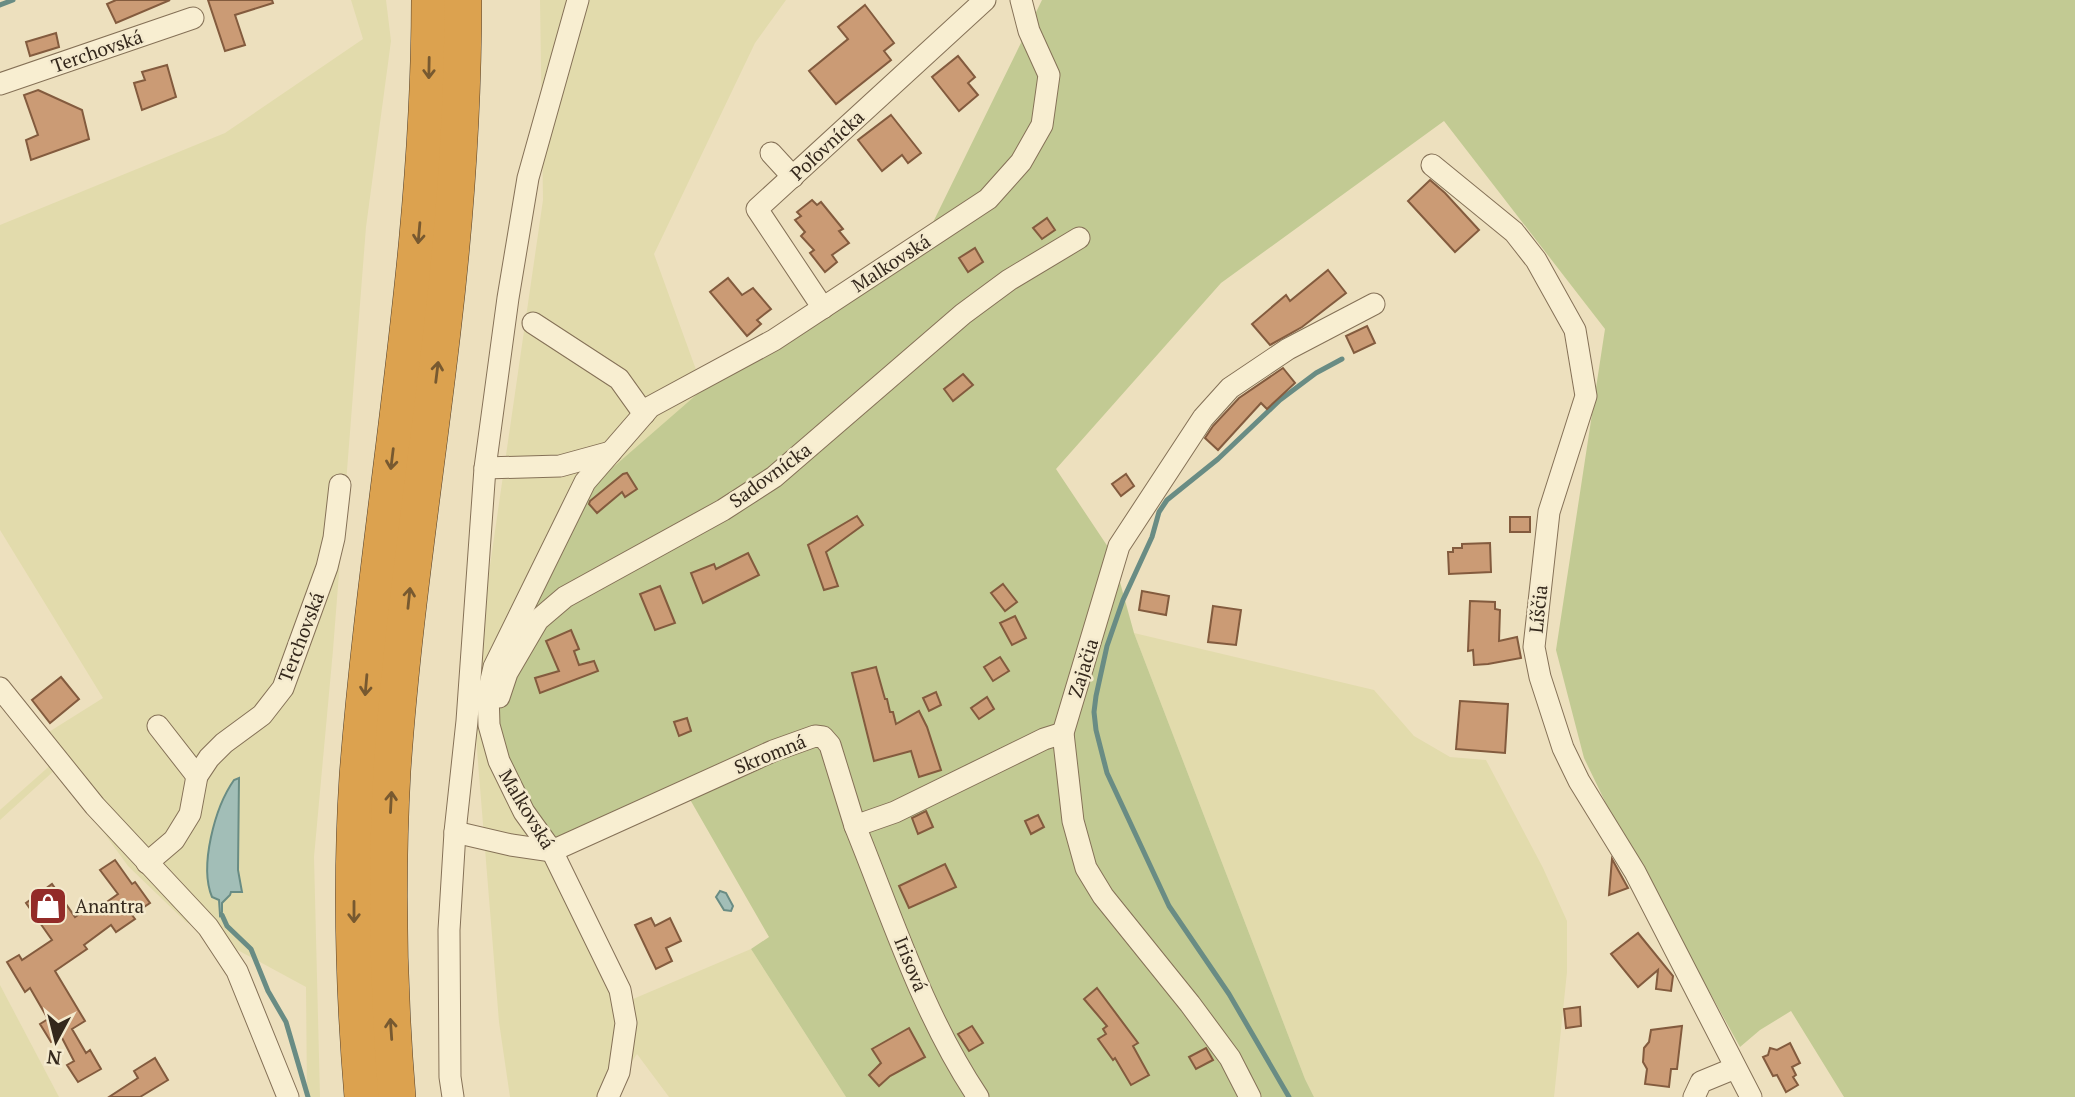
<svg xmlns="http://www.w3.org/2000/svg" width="2075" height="1097" viewBox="0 0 2075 1097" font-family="'PT Serif',serif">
  <rect width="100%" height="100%" fill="#ede0be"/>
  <g fill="#e2dbac">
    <polygon points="351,0 386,0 391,41 366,227 333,650 314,857 320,1097 307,1097 306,987 186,922 128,866 57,768 0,820 0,810 54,762 44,735 103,698 0,530 0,225 225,133 363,39"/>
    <polygon points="540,0 786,0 755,43 654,254 703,389 564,859 633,999 751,949 846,1097 669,1097 637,1054 608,1097 510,1097 499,1022 475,725 485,600 543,200"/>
    <polygon points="1134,633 1374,690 1414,736 1450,757 1486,760 1543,868 1567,921 1567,972 1554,1097 1314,1097 1305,1079"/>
    <polygon points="0,985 59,1097 0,1097"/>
  </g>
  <polygon fill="#c2ca93" points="1042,0 2075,0 2075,1097 1844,1097 1791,1011 1760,1030 1740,1047 1613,818 1584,758 1556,650 1605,329 1444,121 1221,283 1056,469 1112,553 1134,633 1305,1079 1314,1097 846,1097 751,949 769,937 688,796 580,843 564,859 510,788 493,715 527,619 587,490 703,389 916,257"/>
  <g fill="#a2beb7" stroke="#698c84" stroke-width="2">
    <path d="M239 778 238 870 242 892H231L230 895 222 903V912L220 915 219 900 212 897C199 866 215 807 234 780Z"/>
    <polygon points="720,891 726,893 733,906 731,911 724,910 716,897"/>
  </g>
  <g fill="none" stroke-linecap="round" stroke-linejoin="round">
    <g stroke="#698c84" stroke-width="5">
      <polyline points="0,5 13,0"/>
      <polyline points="222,915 227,926 251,949 268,991 286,1022 308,1097"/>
      <polyline points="1289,1097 1229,994 1169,906 1107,773 1096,730 1094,712 1096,696 1107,646 1123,600 1152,537 1159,512 1167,500 1218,459 1280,400 1316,373 1342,359"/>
    </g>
  </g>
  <g fill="#cb9b75" stroke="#835b3e" stroke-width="2">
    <polygon points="116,0 170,0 116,23 107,4"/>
    <polygon points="208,0 272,0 273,3 235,15 245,45 225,51"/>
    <polygon points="865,5 894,43 884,51 891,60 836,104 809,71 848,39 838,27"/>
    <polygon points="56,33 59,47 30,56 26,42"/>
    <polygon points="958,56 975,77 968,83 978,95 959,111 932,77"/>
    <polygon points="167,65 176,97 142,110 134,83 145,80 142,72"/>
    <polygon points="38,90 82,110 89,139 31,160 26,140 38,135 24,95"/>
    <polygon points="891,115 921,153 908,163 902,155 882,171 858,140"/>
    <polygon points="1430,180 1445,193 1479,230 1455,252 1408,201"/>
    <polygon points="812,200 817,205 821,202 843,229 839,231 849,243 832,255 837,262 825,272 810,253 814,250 801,236 805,232 795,220 801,216 797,212"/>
    <polygon points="1047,218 1055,230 1042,239 1033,228"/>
    <polygon points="975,248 983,262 968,272 959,258"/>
    <polygon points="1328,270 1346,293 1302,327 1270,345 1252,324 1286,295 1290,301"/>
    <polygon points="728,278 742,295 753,288 771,309 757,320 761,324 747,336 710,292"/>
    <polygon points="1367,326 1375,343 1354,353 1346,336"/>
    <polygon points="1283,368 1295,383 1267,409 1261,403 1218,450 1205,438 1213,426 1239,398"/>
    <polygon points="963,374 973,385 953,401 944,389"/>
    <polygon points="627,473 637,489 625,497 622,492 597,513 589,504 590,501 623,474"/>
    <polygon points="1126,474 1134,486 1121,496 1112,484"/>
    <polygon points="857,516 863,525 826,552 838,586 824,590 808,545"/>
    <rect x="1510" y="517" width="20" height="15"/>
    <polygon points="1490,543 1491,572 1449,574 1448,552 1453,552 1453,548 1462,548 1462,544"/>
    <polygon points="748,553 759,575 703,603 691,573 714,564 716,569"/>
    <polygon points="1003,584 1017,602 1005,611 991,593"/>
    <polygon points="660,586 675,623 655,630 640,594"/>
    <polygon points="1142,591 1169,596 1166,615 1139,610"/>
    <polygon points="1470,601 1495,602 1495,609 1500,610 1499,641 1517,637 1521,658 1488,664 1474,665 1473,650 1468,651"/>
    <polygon points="1213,606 1241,610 1236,645 1208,642"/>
    <polygon points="1015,616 1026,638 1012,645 1000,623"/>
    <polygon points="571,630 579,649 574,651 579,665 594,661 598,671 540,693 535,678 559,671 546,641"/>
    <polygon points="1000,657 1009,671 993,681 984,667"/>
    <polygon points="876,667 885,699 887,699 890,712 893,712 896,724 919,711 927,727 941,770 919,777 911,751 874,761 852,673"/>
    <polygon points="61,677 79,699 50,723 32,700"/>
    <polygon points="936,692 941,705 929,711 923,698"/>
    <polygon points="987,697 994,709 979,719 971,708"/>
    <polygon points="1460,701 1508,704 1505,753 1456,749"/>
    <polygon points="687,718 691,731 679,736 674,722"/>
    <polygon points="926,811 933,827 918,834 912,818"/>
    <polygon points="1038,815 1044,827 1031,834 1025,821"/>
    <polygon points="1612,859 1628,888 1609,895"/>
    <polygon points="115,860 132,884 135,882 150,903 132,915 135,919 116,932 111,925 84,945 87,949 55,971 85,1021 72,1029 86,1053 90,1050 101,1069 78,1082 67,1065 74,1061 61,1036 51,1042 40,1024 48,1019 30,988 25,992 7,962 19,955 22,960 52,940 26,903 52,884 75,917 91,906 94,911 118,894 100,870"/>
    <polygon points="945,864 956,887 909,908 899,886"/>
    <polygon points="651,918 655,926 670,918 681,941 666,948 672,961 656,969 635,925"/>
    <polygon points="1638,933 1673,976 1671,991 1656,989 1658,970 1638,987 1611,954"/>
    <polygon points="1097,988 1138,1043 1133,1046 1149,1075 1131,1085 1115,1058 1113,1060 1098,1039 1106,1034 1103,1029 1107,1026 1084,999"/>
    <polygon points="1580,1007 1581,1026 1566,1028 1564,1009"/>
    <polygon points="972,1026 983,1043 969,1051 958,1034"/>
    <polygon points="1682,1026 1677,1069 1671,1069 1669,1087 1645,1084 1647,1069 1643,1062 1644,1048 1649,1042 1651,1030"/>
    <polygon points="909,1028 925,1057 890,1076 879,1086 869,1075 881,1063 872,1049"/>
    <polygon points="1790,1043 1800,1063 1792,1067 1796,1075 1793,1077 1798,1085 1786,1092 1777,1075 1773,1076 1763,1057 1768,1055 1770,1048 1777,1050"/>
    <polygon points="1206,1048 1213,1060 1196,1069 1189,1057"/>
    <polygon points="155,1058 168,1080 140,1097 109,1097 138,1078 134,1071"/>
  </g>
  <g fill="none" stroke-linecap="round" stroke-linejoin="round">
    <defs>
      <g id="street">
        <polyline points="0,84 193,18"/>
        <polyline points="771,153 793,177"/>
        <polyline points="1432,165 1514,232 1536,260 1575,330 1586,396 1549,512 1534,647 1540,677 1563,748 1579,781 1635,872 1751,1097"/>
        <polyline points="823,308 757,209 985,0"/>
        <polyline points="533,323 619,379 644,414"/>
        <polyline points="485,468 560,466 611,452"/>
        <polyline points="0,688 95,806 208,927 237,971 288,1097"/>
        <polyline points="499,697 507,673 538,620 565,597 723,510 774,477 963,314 1009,280 1079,238"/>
        <polyline points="158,726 197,776"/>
        <path d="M855 826C892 917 923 1015 978 1097"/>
        <polyline points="455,832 511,845 552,851 773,751 815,736 823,737 830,745 855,826 895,812 1044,739 1063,733"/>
        <polyline points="147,863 174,840 190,814 197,776 209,758 224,743 262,715 283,688 327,567 334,538 340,485"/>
        <polyline points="453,1097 450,1077 449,930 455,832 467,721 485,468 508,298 528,178 578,0"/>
        <polyline points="608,1097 619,1072 626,1023 620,990 552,851 524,812 499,761 489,725 488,693 494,667 585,482 650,407 774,340 988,199 1021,162 1042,125 1049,75 1029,31 1021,0"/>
        <polyline points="1250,1097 1230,1058 1190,1004 1103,896 1086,868 1073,821 1063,733 1119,546 1203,418 1230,388 1288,349 1374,304"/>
        <polyline points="1694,1097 1701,1082 1735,1068"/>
      </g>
      <g id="highway">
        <path d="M363 1097C354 990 351 883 358 776 378 517 430 261 430 0"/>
        <path d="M397 1097C388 988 386 880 392 771 402 624 425 478 442 331 455 221 463 111 463 0"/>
      </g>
    </defs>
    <use href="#street" stroke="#857157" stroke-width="23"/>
    <use href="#highway" stroke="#523f2c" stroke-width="38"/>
    <use href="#street" stroke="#f8eed1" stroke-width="21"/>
    <use href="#highway" stroke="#dca24f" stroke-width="37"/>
  </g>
  <defs><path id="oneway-shaft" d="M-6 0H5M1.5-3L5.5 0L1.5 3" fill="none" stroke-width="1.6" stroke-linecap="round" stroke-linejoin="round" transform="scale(1.75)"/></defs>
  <g stroke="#775930">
    <use href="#oneway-shaft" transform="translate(429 68) rotate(91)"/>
    <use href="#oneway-shaft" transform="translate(419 233) rotate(95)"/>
    <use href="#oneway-shaft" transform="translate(437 372) rotate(-83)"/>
    <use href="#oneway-shaft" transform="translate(392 459) rotate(97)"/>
    <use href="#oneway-shaft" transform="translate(409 598) rotate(-84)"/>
    <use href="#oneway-shaft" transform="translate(366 685) rotate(95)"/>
    <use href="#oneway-shaft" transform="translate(391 802) rotate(-87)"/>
    <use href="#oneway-shaft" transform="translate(354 912) rotate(90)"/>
    <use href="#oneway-shaft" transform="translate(391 1029) rotate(-94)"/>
  </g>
  <defs>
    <symbol id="shop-square" viewBox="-11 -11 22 22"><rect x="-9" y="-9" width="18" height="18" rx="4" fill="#932b28" stroke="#f4eace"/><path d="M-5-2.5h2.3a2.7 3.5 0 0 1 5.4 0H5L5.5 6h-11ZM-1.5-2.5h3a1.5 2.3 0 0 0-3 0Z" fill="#fff"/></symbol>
  </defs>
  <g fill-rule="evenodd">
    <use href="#shop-square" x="26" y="884" width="44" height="44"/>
  </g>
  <g text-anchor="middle" stroke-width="5" stroke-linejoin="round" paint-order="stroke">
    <g font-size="19" fill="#34281c" stroke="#f4eace">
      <text transform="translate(97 51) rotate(-19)" y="7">Terchovská</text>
      <text transform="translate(827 145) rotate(-43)" y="7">Poľovnícka</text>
      <text transform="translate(891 263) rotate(-33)" y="7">Malkovská</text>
      <text transform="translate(770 475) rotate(-36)" y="7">Sadovnícka</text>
      <text transform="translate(1538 609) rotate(-84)" y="7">Líščia</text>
      <text transform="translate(301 637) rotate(-69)" y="7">Terchovská</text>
      <text transform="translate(1083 668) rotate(-73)" y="7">Zajačia</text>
      <text transform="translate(770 754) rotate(-22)" y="7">Skromná</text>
      <text transform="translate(527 809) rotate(59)" y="7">Malkovská</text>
      <text transform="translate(911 964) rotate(68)" y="7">Irisová</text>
    </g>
    <g font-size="19" fill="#34281c" stroke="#f4eace" text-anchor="start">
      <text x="75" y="913">Anantra</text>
    </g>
  </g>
  <g transform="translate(56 1041) rotate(187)" stroke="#f4eace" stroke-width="5" paint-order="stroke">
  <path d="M0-5L12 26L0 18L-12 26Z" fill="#34281c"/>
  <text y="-10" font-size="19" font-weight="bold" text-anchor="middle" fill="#34281c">N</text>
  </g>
</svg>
